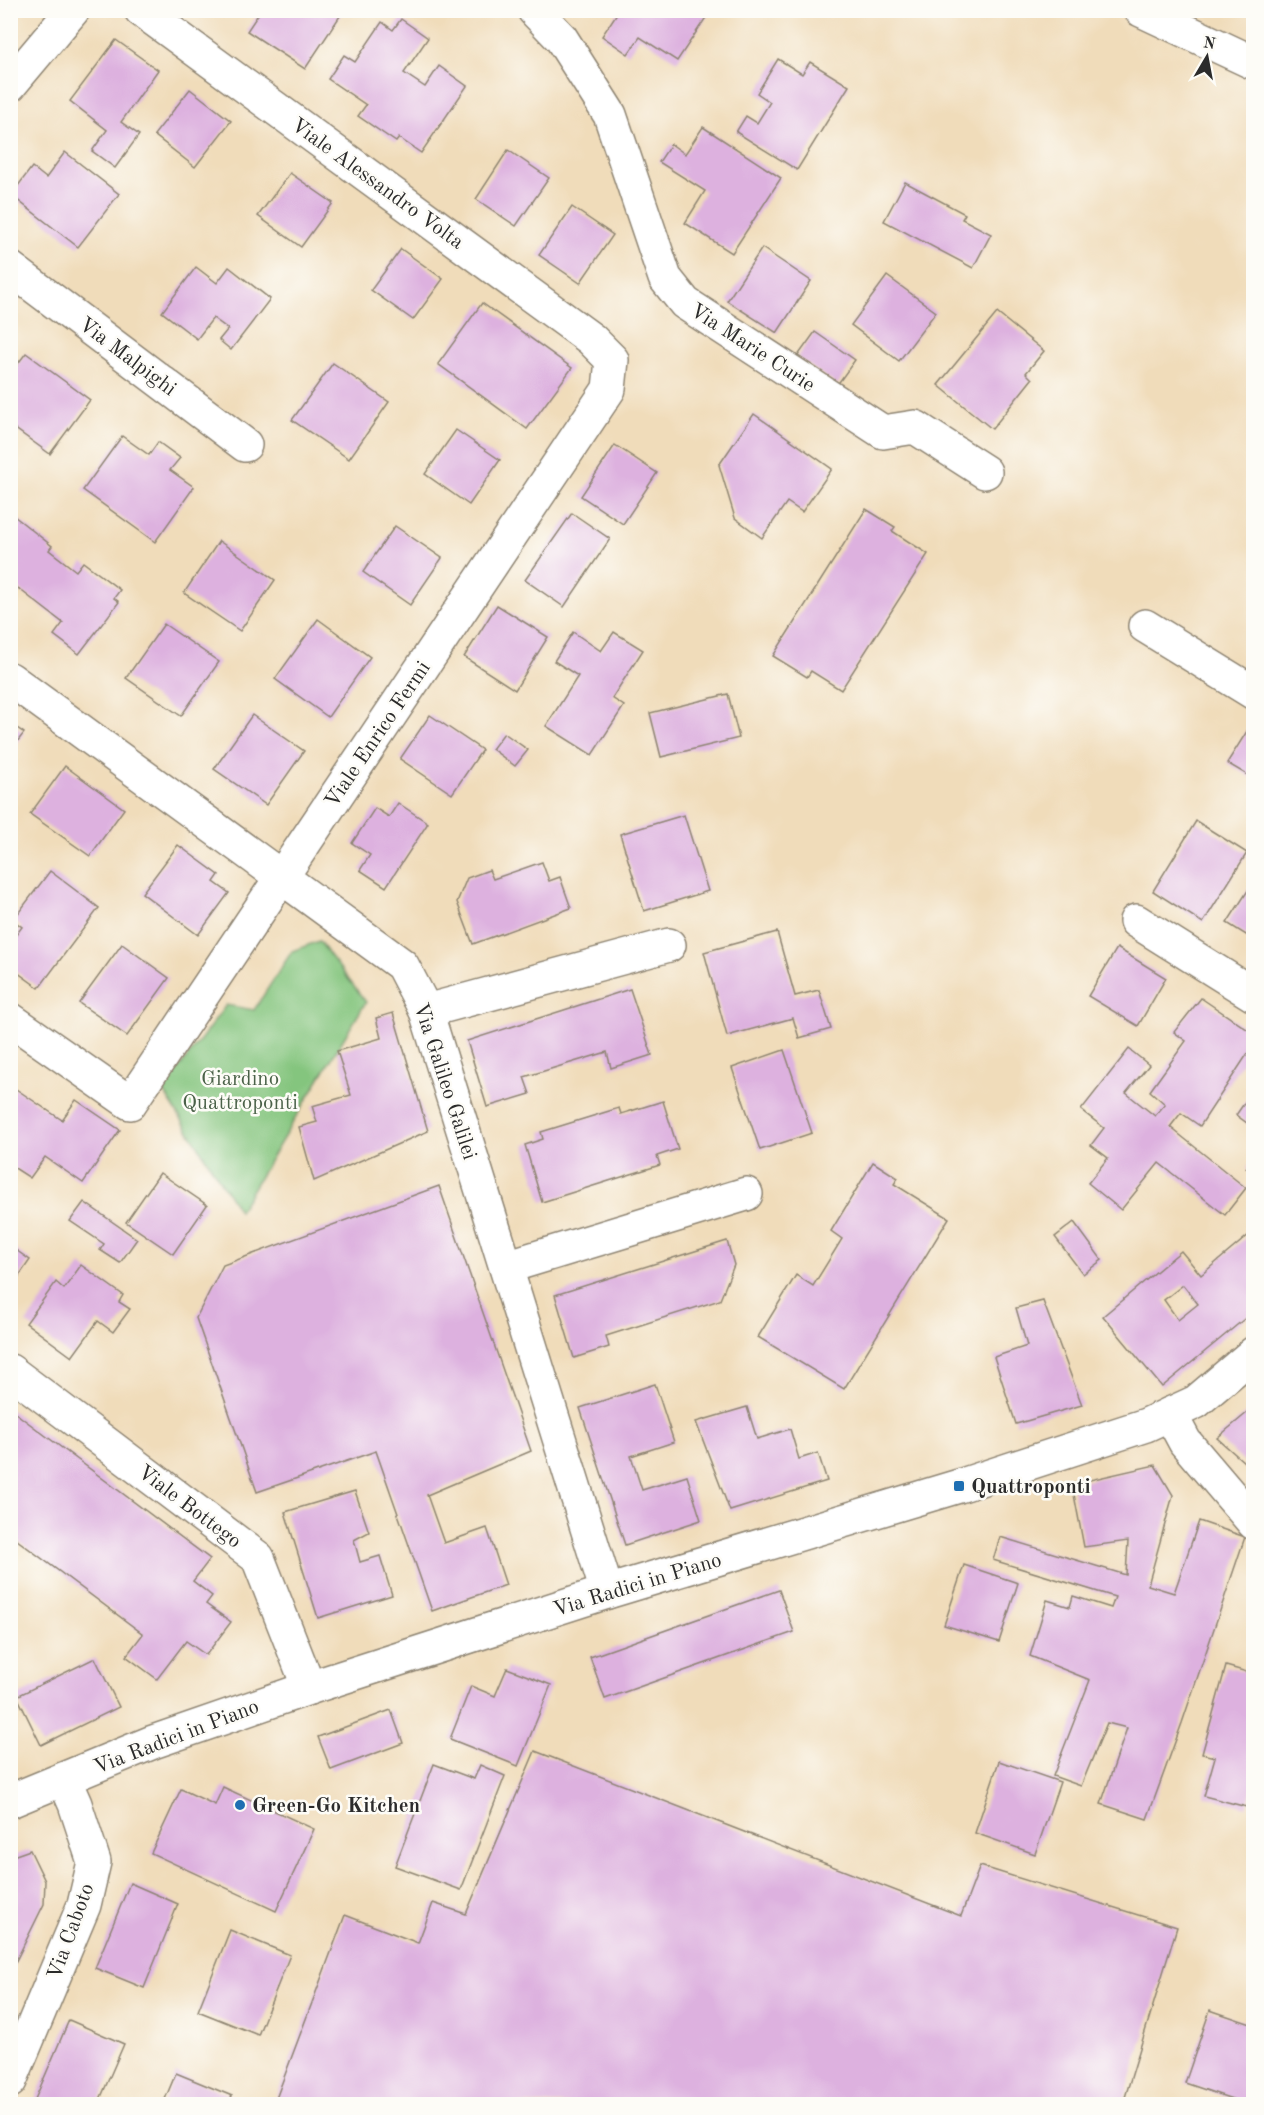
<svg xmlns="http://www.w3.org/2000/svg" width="1264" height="2115" viewBox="0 0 1264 2115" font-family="'Old Standard TT',serif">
  <rect width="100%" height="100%" fill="#fdfcf7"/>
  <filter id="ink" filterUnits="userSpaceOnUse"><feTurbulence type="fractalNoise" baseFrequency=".0167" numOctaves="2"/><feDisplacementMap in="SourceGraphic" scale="12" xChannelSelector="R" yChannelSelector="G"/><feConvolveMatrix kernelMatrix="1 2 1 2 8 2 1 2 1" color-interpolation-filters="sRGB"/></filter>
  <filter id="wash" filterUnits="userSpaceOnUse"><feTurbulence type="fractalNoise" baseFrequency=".008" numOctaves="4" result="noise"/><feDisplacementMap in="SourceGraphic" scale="24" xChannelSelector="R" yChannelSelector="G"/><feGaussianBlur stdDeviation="1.35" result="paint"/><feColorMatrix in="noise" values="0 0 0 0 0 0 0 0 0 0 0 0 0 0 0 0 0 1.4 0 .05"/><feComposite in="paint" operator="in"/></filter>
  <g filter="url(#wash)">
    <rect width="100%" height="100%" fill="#f0dcba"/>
    <polygon fill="#84c57e" stroke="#587854" stroke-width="1.5" points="319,941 366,1002 239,1211 163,1090 226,1005 254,1010 292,951"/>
    <g id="blocks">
      <g fill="#ddb1df" fill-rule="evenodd">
        <polygon points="261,10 344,10 305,69 247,31"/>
        <polygon points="619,10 711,10 677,61 640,37 628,54 602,36"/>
        <polygon points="401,19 428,38 404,73 425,87 439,66 467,86 421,153 399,138 396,142 358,116 366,105 328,79 344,55 355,62 382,22 393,30"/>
        <polygon points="116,40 158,70 121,122 139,135 115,168 92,151 107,130 70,101"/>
        <polygon points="778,59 802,74 810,62 849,86 797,170 736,132 746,116 757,123 770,102 757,93"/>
        <polygon points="190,89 231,121 195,167 154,135"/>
        <polygon points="703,127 781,178 732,253 685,223 705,191 659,162 671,144 685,154"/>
        <polygon points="508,150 549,178 516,226 476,199"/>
        <polygon points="65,152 119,194 78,247 11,195 32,167 46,178"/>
        <polygon points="290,173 333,203 301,247 258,216"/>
        <polygon points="905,182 965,214 962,219 991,234 973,268 884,221"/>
        <polygon points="572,207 613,235 580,283 539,255"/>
        <polygon points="762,248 811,281 777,333 727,301"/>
        <polygon points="401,249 443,279 413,320 371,290"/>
        <polygon points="196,267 217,283 229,267 270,299 231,350 219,340 228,329 213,318 197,339 162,312"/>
        <polygon points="887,276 936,312 899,361 851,325"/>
        <polygon points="482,303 572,368 527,429 438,364"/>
        <polygon points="997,313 1044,351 1026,373 1032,379 992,429 938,385"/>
        <polygon points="815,332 855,360 837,385 797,357"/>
        <polygon points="26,353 90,400 50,454 10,425 10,374"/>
        <polygon points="333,363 389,402 349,459 292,420"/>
        <polygon points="754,414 832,469 802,512 787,502 762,538 735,518 719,465"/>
        <polygon points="456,430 500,460 469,505 425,474"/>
        <polygon points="122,436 149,455 158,442 180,458 170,470 194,487 155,542 83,490"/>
        <polygon points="615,445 657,473 623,524 581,496"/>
        <polygon points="866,509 895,527 892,531 928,554 841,690 811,671 807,677 773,656"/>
        <polygon points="572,513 610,539 564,607 525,580"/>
        <polygon points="14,516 52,546 49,550 76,571 83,562 120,590 114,598 119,602 79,654 54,635 63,623 10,582 10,521"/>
        <polygon points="395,526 442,558 410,605 363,572"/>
        <polygon points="219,541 275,580 240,631 184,593"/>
        <polygon points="497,605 548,637 515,690 464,657"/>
        <polygon points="318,619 370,657 328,717 275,679"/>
        <polygon points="164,624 219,662 181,716 126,678"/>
        <polygon points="573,632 601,651 614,632 643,650 612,698 624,706 592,755 546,726 578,676 554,661"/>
        <polygon points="728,694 739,738 661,757 650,713"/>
        <polygon points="252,715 304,751 266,805 214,769"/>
        <polygon points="430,715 482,750 452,794 400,759"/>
        <polygon points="1254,720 1254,779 1227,763"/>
        <polygon points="10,723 24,733 10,751"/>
        <polygon points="504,733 528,750 515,766 492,749"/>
        <polygon points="65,766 124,809 90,856 30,814"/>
        <polygon points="398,803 428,823 386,887 360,870 370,855 352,843 375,808 389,817"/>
        <polygon points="684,815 708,891 644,911 620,834"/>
        <polygon points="1196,821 1247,853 1203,923 1153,891"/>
        <polygon points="178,845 219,875 214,882 229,893 198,935 142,893"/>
        <polygon points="542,862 549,881 560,877 571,908 473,944 457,902 467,878 489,870 493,879"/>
        <polygon points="50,871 99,908 39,988 10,967 10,943 22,927 13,920"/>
        <polygon points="1254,881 1254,940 1227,923"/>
        <polygon points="777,932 795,996 819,990 831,1029 799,1038 793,1018 727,1036 704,952"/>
        <polygon points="122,944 169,978 127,1036 79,1003"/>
        <polygon points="1117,948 1166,978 1138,1026 1088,996"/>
        <polygon points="630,989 652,1055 611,1068 607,1052 524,1077 530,1094 487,1107 467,1041"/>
        <polygon points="1201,998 1254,1034 1254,1044 1200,1126 1181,1113 1170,1127 1246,1188 1225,1215 1159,1163 1121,1210 1088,1183 1108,1158 1091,1145 1104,1128 1081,1110 1129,1049 1149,1065 1126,1093 1155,1116 1165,1104 1150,1091 1186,1041 1174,1032"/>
        <polygon points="393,1013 428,1131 314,1181 299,1127 317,1122 312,1106 351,1095 337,1051 381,1038 376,1018"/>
        <polygon points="784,1050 812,1133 760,1150 732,1068"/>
        <polygon points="10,1085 62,1120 76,1100 120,1130 83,1183 45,1157 30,1178 10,1165"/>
        <polygon points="1254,1089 1254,1128 1236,1115"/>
        <polygon points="663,1101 678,1149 657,1156 660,1165 542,1202 525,1145 543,1139 541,1132 619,1108 621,1114"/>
        <polygon points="1254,1159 1254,1174 1246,1168"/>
        <polygon points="873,1162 898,1178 894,1184 949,1218 844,1389 758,1337 796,1275 813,1286 842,1239 831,1231"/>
        <polygon points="160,1173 207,1205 173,1254 126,1222"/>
        <polygon points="439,1186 531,1451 427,1495 444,1543 487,1528 506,1585 432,1611 376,1451 257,1492 196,1318 223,1265"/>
        <polygon points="84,1202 137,1239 120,1263 100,1250 104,1244 70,1221"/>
        <polygon points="1074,1222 1102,1260 1083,1274 1055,1237"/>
        <path d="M1250 1234 1254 1238V1311L1162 1387 1103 1316 1181 1251 1201 1275ZM1183 1285 1198 1304 1178 1320 1164 1300Z"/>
        <polygon points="727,1241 734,1265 720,1300 606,1336 609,1347 574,1358 555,1295"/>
        <polygon points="10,1246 30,1260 10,1289"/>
        <polygon points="81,1265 123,1295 119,1302 130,1309 113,1332 98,1321 72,1357 26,1323 56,1282 64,1289"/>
        <polygon points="1043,1301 1082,1405 1016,1424 994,1357 1027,1346 1016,1308"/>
        <polygon points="655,1384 674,1442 631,1456 642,1490 687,1476 701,1520 625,1545 580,1408"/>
        <polygon points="747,1407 757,1439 790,1429 799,1459 818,1453 827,1481 730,1511 696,1422"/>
        <polygon points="1254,1407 1254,1453 1244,1462 1217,1438"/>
        <polygon points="10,1409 210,1559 193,1581 212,1596 206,1604 231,1622 206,1655 186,1641 157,1679 126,1656 143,1634 13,1537 10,1540"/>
        <polygon points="1155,1465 1173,1495 1148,1585 1174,1593 1199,1521 1245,1537 1182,1723 1147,1819 1101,1804 1127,1728 1107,1723 1081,1786 1053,1776 1090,1680 1030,1656 1047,1600 1070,1607 1073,1596 1111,1608 1115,1597 993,1560 1000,1537 1126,1575 1128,1541 1084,1547 1072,1484"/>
        <polygon points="355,1491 369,1532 354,1540 360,1562 380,1556 392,1595 318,1618 285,1512"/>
        <polygon points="964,1565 1018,1583 999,1642 944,1625"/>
        <polygon points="779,1590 794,1632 605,1699 590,1657"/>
        <polygon points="95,1658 119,1707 41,1745 17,1696"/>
        <polygon points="1226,1666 1254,1674 1254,1782 1247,1807 1204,1796 1215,1757 1202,1754"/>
        <polygon points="507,1668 551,1685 518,1766 450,1739 471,1686 495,1696"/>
        <polygon points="391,1710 403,1743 331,1770 318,1737"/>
        <polygon points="535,1751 961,1916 980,1866 1177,1927 1123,2104 274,2104 345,1915 418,1943 433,1903 466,1914"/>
        <polygon points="999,1761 1060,1782 1035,1854 975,1833"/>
        <polygon points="434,1764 474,1779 480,1765 505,1776 461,1890 395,1866"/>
        <polygon points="223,1787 314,1829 276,1911 151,1853 181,1789 215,1805"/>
        <polygon points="30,1850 45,1881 44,1904 10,1973 10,1857"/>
        <polygon points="130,1883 178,1904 144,1988 95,1968"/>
        <polygon points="230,1930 290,1955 258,2035 198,2011"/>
        <polygon points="1210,2010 1254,2025 1254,2086 1247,2104 1185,2083"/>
        <polygon points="69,2020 124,2044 98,2104 33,2104"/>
        <polygon points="176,2073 232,2096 228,2104 163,2104"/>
      </g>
    </g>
  </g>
  <g filter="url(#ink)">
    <use href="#blocks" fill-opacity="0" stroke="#8e8472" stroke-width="1.5"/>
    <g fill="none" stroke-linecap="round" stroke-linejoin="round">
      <defs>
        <g id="minor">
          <polyline points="534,10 561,38 610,115 665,278 685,303 883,432 915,427 985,472"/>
          <polyline points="1141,10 1254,63"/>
          <polyline points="10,85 73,10"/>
          <polyline points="10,268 245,445"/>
          <polyline points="1145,626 1254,693"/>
          <polyline points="10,679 402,965 426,1011 607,1592"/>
          <polyline points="1136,921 1254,995"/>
          <polyline points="426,1011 669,945"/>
          <polyline points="10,1019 130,1103 609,389 612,360 591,339 141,10"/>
          <polyline points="506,1267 746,1194"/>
          <polyline points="10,1371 258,1558 309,1688"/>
          <polyline points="1170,1414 1185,1442 1254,1523"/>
          <polyline points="10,1801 153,1742 309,1688 607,1592 959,1486 1146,1425 1196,1402 1254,1353"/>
          <polyline points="10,2081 84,1905 94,1862 75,1804 64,1779"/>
        </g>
      </defs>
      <use href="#minor" stroke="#8e8472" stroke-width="36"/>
      <use href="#minor" stroke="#fff" stroke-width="33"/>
    </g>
  </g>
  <g fill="#1f6fb2" stroke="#fdfcf7" stroke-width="2">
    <rect x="953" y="1480" width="12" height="12" rx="3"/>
    <circle cx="240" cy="1805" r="6"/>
  </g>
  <g text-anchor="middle" stroke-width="5" stroke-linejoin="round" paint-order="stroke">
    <g font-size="21" fill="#2b2b2b" stroke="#fdfcf7">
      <text transform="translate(378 183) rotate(36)" y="7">Viale Alessandro Volta</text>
      <text transform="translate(753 347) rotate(33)" y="7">Via Marie Curie</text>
      <text transform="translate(128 356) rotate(37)" y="7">Via Malpighi</text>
      <text transform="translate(377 734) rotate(-56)" y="7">Viale Enrico Fermi</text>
      <text transform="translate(446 1081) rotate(72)" y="7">Via Galileo Galilei</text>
      <text transform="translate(190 1506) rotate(37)" y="7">Viale Bottego</text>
      <text transform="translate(637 1584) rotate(-17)" y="7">Via Radici in Piano</text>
      <text transform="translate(176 1736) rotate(-21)" y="7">Via Radici in Piano</text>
      <text transform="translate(70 1931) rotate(-70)" y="7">Via Caboto</text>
    </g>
    <g font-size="21" fill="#4a6148" stroke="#fdfcf7">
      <text x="240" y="1085">Giardino<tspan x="240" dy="24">Quattroponti</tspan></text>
    </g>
    <g font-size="21" font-weight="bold" fill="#2b2b2b" stroke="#fdfcf7" text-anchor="start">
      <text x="971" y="1493">Quattroponti</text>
      <text x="252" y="1812">Green-Go Kitchen</text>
    </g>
  </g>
  <rect width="1264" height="2115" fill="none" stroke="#fdfcf7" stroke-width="36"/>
  <g transform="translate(1207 57) rotate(10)" stroke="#fdfcf7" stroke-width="4.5" paint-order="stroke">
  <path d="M0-4.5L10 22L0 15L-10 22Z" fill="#2b2b2b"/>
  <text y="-9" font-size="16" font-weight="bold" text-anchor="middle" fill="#2b2b2b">N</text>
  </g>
</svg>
